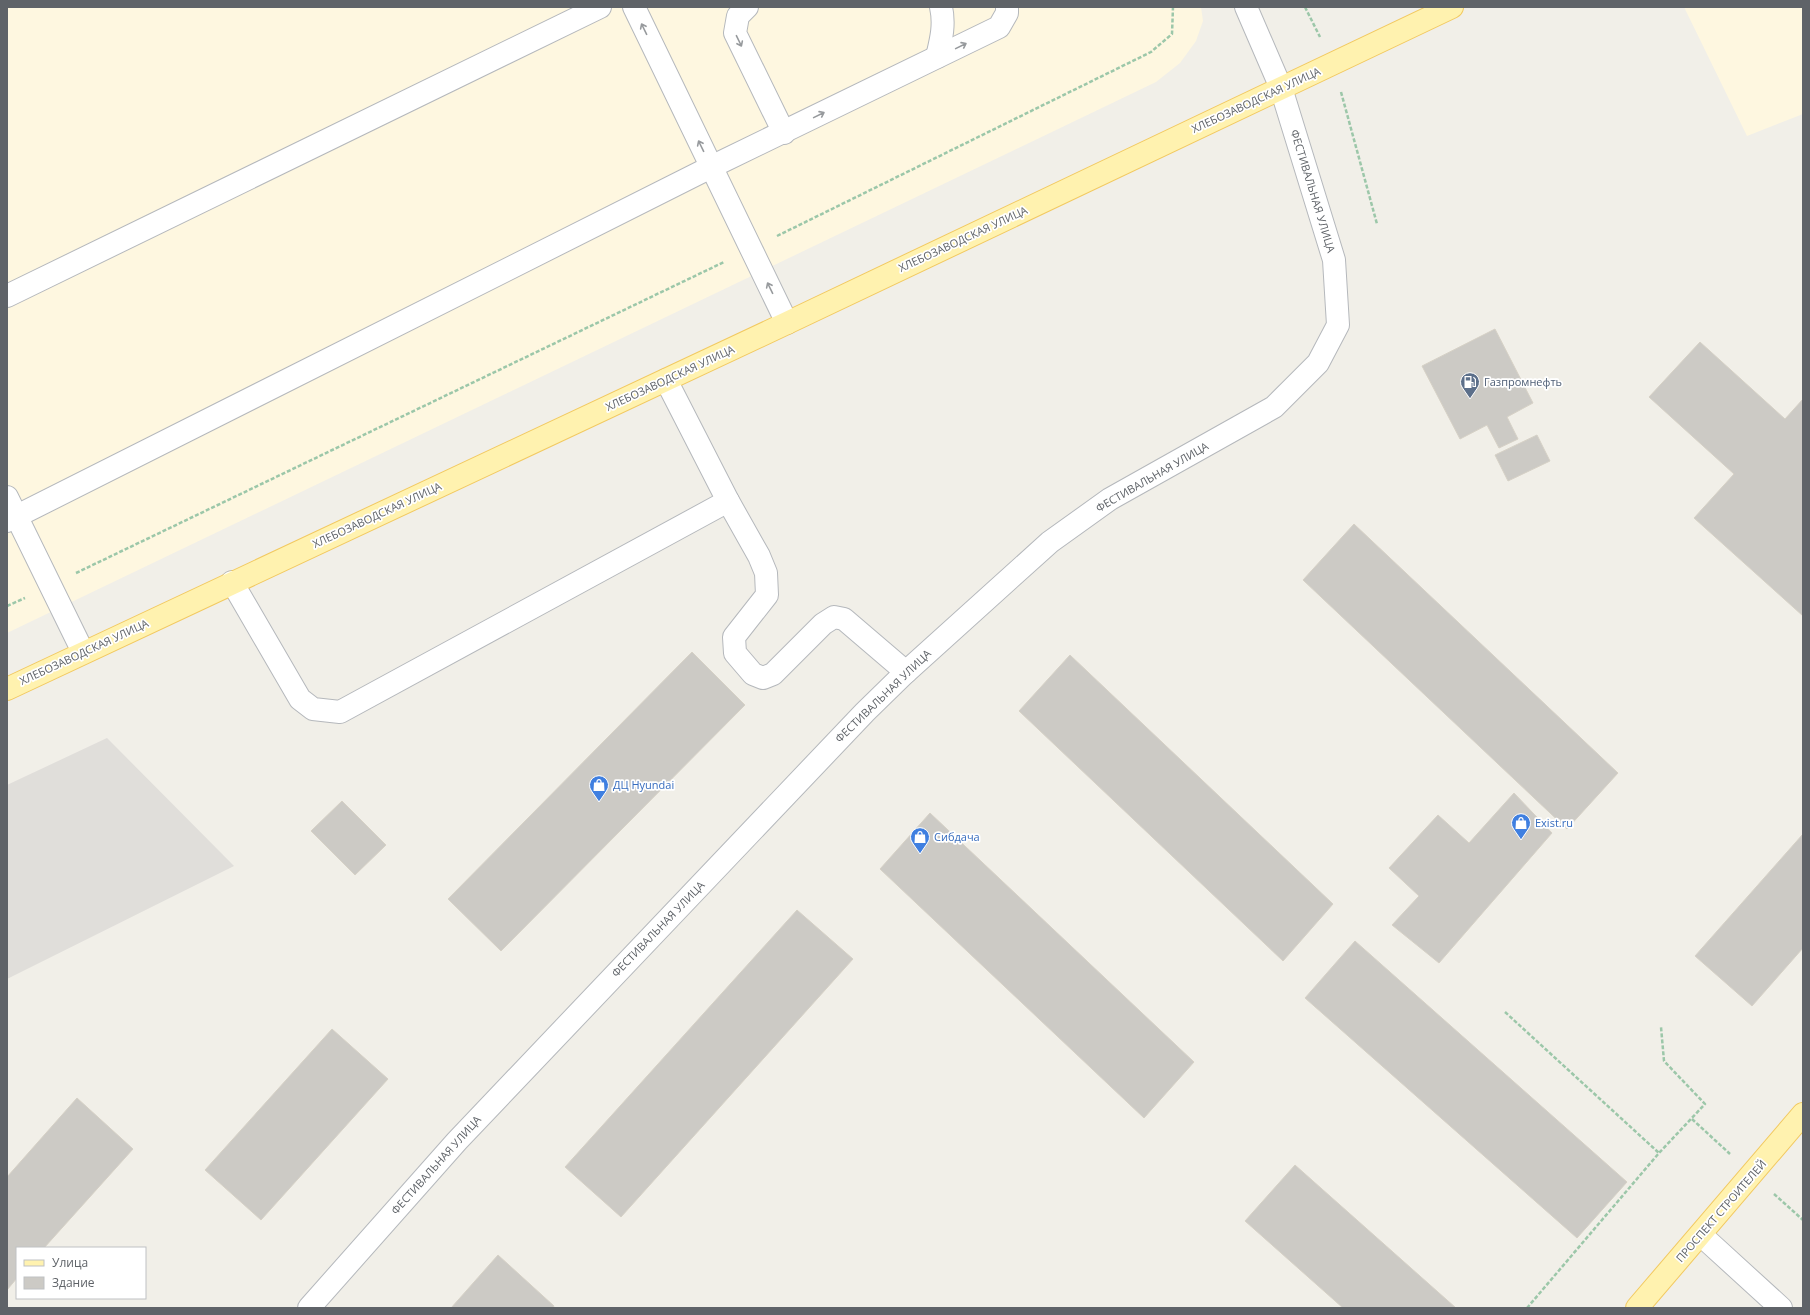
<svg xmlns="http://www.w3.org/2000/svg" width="1810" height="1315" viewBox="0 0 1810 1315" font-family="'Open Sans',sans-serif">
  <rect width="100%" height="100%" fill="#f1efe8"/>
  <g fill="#fef7e0">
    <polygon points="7,7 1201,7 1203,21 1196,41 1180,63 1156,82 7,633"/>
    <polygon points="1684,7 1803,7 1803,114 1747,136"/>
  </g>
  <polygon fill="#e0deda" points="107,738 234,866 7,979 7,785"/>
  <g fill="#cccac5" stroke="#d6d1c6">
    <polygon points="1495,329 1533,403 1507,417 1518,439 1499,448 1487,425 1460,439 1422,366"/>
    <polygon points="1700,342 1785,419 1803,399 1803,616 1694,518 1734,474 1649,397"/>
    <polygon points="1537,435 1550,461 1508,481 1495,455"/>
    <polygon points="1354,524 1618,773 1567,829 1303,580"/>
    <polygon points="692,652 745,705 501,951 448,899"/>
    <polygon points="1070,655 1333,904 1283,961 1019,711"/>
    <polygon points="1514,793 1552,833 1439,963 1392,925 1419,896 1389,868 1438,815 1469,843"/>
    <polygon points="342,801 386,845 355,875 311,831"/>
    <polygon points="930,813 1194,1062 1144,1118 880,869"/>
    <polygon points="1803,834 1803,948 1752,1006 1695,956"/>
    <polygon points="797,910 853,959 621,1217 565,1167"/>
    <polygon points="1355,941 1627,1182 1577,1238 1305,998"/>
    <polygon points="332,1029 388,1079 261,1220 205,1170"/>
    <polygon points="77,1098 133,1149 44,1248 17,1248 17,1278 7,1290 7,1177"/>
    <polygon points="1295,1165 1456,1308 1343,1308 1245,1221"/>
    <polygon points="498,1255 554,1306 553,1308 451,1308"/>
  </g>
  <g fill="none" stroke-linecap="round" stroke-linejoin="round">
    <defs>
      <g id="minor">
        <polyline points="634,7 787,323"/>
        <polyline points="747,7 738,16 735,33 784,133"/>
        <path d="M937 57C941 40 945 25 941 7"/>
        <polyline points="7,296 600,7"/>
        <polyline points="666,380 728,501 759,556 766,573 767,595 734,637 735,653 753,674 763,678 773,674 823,624 834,617 844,619 906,672"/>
        <polyline points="7,497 83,652"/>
        <polyline points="7,521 711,167 999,27 1007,13 1007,7"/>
        <polyline points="232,582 300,699 313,709 340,712 728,501"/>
        <polyline points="1701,1235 1781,1308"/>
        <polyline points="309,1308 457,1141 865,712 906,672 1050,542 1110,499 1274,407 1318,363 1338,325 1334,260 1281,88 1246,7"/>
      </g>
      <g id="major">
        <polyline points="7,689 787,323 1452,7"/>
        <polyline points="1637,1308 1803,1114"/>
      </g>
    </defs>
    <use href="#minor" stroke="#b5b8bc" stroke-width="24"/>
    <use href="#major" stroke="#f2c960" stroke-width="24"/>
    <g stroke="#9cc7a9" stroke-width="2.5" stroke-dasharray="4 2" stroke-linecap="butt">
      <polyline points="1305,7 1320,37"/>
      <polyline points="1341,92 1377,224"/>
      <polyline points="777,236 1151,52 1172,34 1173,7"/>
      <polyline points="76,573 724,262"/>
      <polyline points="7,606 25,598"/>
      <polyline points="1505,1012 1659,1153"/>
      <polyline points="1692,1119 1730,1154"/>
      <polyline points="1774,1194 1803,1220"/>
      <polyline points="1527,1308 1659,1153 1705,1104 1664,1061 1661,1027"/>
    </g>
    <use href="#minor" stroke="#fff" stroke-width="22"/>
    <use href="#major" stroke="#fff2af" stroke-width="22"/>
  </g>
  <defs><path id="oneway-shaft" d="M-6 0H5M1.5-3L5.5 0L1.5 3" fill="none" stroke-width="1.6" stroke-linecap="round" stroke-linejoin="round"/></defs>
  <g stroke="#979a9d">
    <use href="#oneway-shaft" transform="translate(644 29) rotate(-116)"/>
    <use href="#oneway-shaft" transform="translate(739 41) rotate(64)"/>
    <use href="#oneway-shaft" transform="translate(961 46) rotate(-26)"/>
    <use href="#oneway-shaft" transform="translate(819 115) rotate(-26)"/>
    <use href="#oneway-shaft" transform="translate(701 146) rotate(-116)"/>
    <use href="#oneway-shaft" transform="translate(770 288) rotate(-116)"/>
  </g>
  <defs>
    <symbol id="fuel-pin" viewBox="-11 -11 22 30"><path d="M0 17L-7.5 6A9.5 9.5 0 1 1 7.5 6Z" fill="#5c6f8a" stroke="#fff"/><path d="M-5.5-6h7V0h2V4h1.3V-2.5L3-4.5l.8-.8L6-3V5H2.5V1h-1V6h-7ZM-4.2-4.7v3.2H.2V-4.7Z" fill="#fff"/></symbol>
    <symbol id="shop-pin" viewBox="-11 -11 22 30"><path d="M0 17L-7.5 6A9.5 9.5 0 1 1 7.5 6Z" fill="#3f7fe0" stroke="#fff"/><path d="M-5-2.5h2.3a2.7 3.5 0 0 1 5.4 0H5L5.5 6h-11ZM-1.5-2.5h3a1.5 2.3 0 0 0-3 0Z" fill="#fff"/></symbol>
  </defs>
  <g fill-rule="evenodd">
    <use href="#fuel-pin" x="1459" y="371" width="22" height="30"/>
    <use href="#shop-pin" x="588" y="774" width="22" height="30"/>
    <use href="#shop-pin" x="1510" y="812" width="22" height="30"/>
    <use href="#shop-pin" x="909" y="826" width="22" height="30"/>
  </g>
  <g text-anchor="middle" stroke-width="3.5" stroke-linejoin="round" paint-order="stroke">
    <g font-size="11" fill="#5f6368" stroke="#fff">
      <text transform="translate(1256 100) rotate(-25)" y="4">ХЛЕБОЗАВОДСКАЯ УЛИЦА</text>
      <text transform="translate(1313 191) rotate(73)" y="4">ФЕСТИВАЛЬНАЯ УЛИЦА</text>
      <text transform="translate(963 239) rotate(-25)" y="4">ХЛЕБОЗАВОДСКАЯ УЛИЦА</text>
      <text transform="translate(670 378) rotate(-25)" y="4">ХЛЕБОЗАВОДСКАЯ УЛИЦА</text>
      <text transform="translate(1152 477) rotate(-30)" y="4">ФЕСТИВАЛЬНАЯ УЛИЦА</text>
      <text transform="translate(377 515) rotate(-25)" y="4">ХЛЕБОЗАВОДСКАЯ УЛИЦА</text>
      <text transform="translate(84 652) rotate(-25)" y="4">ХЛЕБОЗАВОДСКАЯ УЛИЦА</text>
      <text transform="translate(883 696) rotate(-44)" y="4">ФЕСТИВАЛЬНАЯ УЛИЦА</text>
      <text transform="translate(658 929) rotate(-46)" y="4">ФЕСТИВАЛЬНАЯ УЛИЦА</text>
      <text transform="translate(436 1165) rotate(-48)" y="4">ФЕСТИВАЛЬНАЯ УЛИЦА</text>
      <text transform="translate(1721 1211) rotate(-49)" y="4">ПРОСПЕКТ СТРОИТЕЛЕЙ</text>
    </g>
    <g font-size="11" fill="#4e5e75" stroke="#fff" text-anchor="start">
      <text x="1484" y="386">Газпромнефть</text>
    </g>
    <g font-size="11" fill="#366cbe" stroke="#fff" text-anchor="start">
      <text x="613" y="789">ДЦ Hyundai</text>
      <text x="1535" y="827">Exist.ru</text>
      <text x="934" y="841">Сибдача</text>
    </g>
  </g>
  <rect width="1810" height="1315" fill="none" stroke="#5f6368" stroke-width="16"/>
  <rect x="16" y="1247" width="130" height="52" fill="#ffffff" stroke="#bfc1c3"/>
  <rect x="24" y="1260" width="20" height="6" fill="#fff2af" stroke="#bfc1c3"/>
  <text x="52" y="1267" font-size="12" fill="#5f6368">Улица</text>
  <rect x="24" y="1277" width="20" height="12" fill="#cccac5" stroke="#bfc1c3"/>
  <text x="52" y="1287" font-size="12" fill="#5f6368">Здание</text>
</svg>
